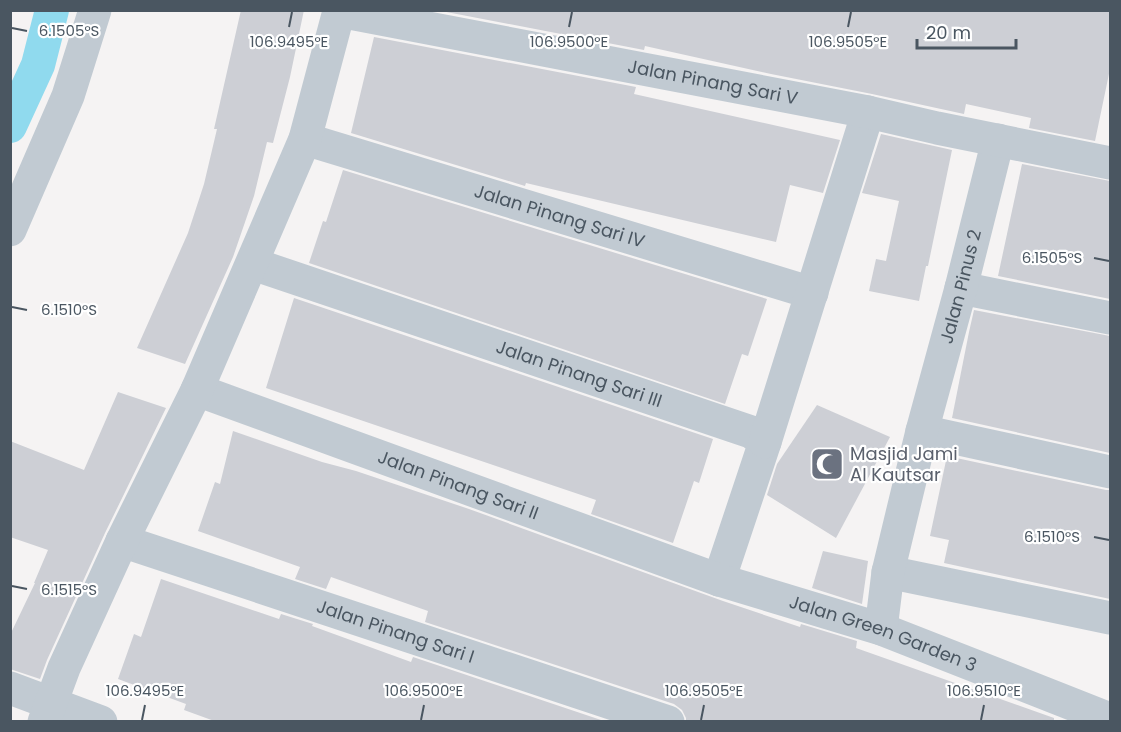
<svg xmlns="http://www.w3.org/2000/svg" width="1121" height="732" viewBox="0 0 1121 732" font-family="Poppins,sans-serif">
  <rect width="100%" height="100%" fill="#f5f3f3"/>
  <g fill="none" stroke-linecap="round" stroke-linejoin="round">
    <polyline stroke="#90daee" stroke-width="34" points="10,126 38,65 52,10"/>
  </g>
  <g fill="#cdcfd5">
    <polygon points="241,10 304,10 290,77 273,143 267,142 254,196 233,257 185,364 137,348 188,233 204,184 217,129 214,129"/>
    <polygon points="436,10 1110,10 1110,69 1095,141 1029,128 1031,118 966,104 964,114 872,94 771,74 645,46 644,50"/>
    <polygon points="374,37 636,87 634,94 840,140 823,193 790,185 776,242 526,183 525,186 351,133"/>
    <polygon points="881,134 952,150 928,266 926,266 919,301 869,291 876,259 886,261 899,201 862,193"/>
    <polygon points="1022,164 1110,181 1110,299 998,276"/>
    <polygon points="343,170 767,299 748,356 742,354 725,404 309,263 323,221 326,222"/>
    <polygon points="294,298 713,439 699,483 694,481 673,543 591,514 596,500 266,388"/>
    <polygon points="974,310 1110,336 1110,453 952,418 969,332"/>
    <polygon points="118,392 166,408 105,533 47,660 40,679 10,669 10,635 35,583 34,583 48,550 10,537 10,441 84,470"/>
    <polygon points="817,405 890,437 836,538 767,495 777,464"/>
    <polygon points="233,431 322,462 356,471 469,509 723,601 800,627 801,624 857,641 856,648 1054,718 1054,722 686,722 686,718 682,710 674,704 425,622 428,611 331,577 326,589 295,579 300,567 198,531 215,482 220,484"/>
    <polygon points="947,456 1106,490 1110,490 1110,599 944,563 949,540 930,536"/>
    <polygon points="823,551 868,561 862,604 812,588"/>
    <polygon points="161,579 279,619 281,614 313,624 312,626 411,662 413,657 607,722 217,722 184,710 186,704 118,679 134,634 141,637"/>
  </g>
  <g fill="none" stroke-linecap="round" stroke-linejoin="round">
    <g stroke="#c1cad2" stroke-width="33">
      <path id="s1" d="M305 139 812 293"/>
      <polyline points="10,230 68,96 95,10"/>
      <path id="s2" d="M253 264 751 432 765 442 719 580"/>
      <polyline points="961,288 1110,318"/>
      <path id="s3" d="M197 390 719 580 881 629 1110 719"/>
      <polyline points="922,431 1110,472"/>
      <polyline points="765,442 868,112"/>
      <path id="s4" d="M122 541 668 722"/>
      <polyline points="888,572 1110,618"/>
      <path id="s5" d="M881 629 888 572 922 431 961 288 998 140"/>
      <polyline points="10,688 101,722"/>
      <path id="s6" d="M44 722 64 668 122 541 197 390 305 139 339 11 868 112 937 128 1110 163"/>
    </g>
  </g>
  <path fill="none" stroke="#4a5661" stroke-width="2" d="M289 27 292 12M569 27 572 12M848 27 851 12M12 28 27 31M1094 258 1109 261M12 307 27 310M1094 537 1109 540M12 586 27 589M142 720 145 705M421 720 424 705M701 720 704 705M981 720 984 705"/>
  <defs>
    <symbol id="mosque-square" viewBox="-11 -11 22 22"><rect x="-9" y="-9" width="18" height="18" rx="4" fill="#6b7280" stroke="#fff"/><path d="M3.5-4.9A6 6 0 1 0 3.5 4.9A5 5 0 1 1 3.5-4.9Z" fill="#fff"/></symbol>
  </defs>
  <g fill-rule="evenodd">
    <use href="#mosque-square" x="808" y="445" width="38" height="38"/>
  </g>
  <g text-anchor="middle" stroke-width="4.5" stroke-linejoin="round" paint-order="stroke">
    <g font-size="18" fill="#4a5661" stroke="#fff">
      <text dy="6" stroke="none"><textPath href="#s6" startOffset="1152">Jalan Pinang Sari V</textPath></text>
      <text dy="6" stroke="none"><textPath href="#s1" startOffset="266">Jalan Pinang Sari IV</textPath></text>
      <text dy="6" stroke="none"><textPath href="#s5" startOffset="352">Jalan Pinus 2</textPath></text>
      <text dy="6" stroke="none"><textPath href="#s2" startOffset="344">Jalan Pinang Sari III</textPath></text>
      <text dy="6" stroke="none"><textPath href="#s3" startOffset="278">Jalan Pinang Sari II</textPath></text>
      <text dy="6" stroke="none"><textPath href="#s4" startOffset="288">Jalan Pinang Sari I</textPath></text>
      <text dy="6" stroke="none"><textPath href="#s3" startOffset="728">Jalan Green Garden 3</textPath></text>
    </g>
    <g font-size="18" fill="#5b616d" stroke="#fff" text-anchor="start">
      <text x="850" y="460">Masjid Jami<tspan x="850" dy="21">Al Kautsar</tspan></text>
    </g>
  </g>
  <g font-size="15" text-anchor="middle" fill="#4a5661" stroke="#fff" stroke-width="4.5" stroke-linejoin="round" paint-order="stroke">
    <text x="69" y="36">6.1505°S</text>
    <text x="289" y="47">106.9495°E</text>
    <text x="569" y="47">106.9500°E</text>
    <text x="848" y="47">106.9505°E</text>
    <text x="1052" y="263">6.1505°S</text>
    <text x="69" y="315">6.1510°S</text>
    <text x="1052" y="542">6.1510°S</text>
    <text x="69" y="595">6.1515°S</text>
    <text x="145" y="696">106.9495°E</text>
    <text x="424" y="696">106.9500°E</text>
    <text x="704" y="696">106.9505°E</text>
    <text x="984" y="696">106.9510°E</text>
  </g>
  <rect width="1121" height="732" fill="none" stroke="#4a5661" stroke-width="24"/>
  <path d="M917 39v9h99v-9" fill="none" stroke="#4a5661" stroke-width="3"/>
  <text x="926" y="39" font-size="18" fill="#4a5661" stroke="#ffffff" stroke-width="4.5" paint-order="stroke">20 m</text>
</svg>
